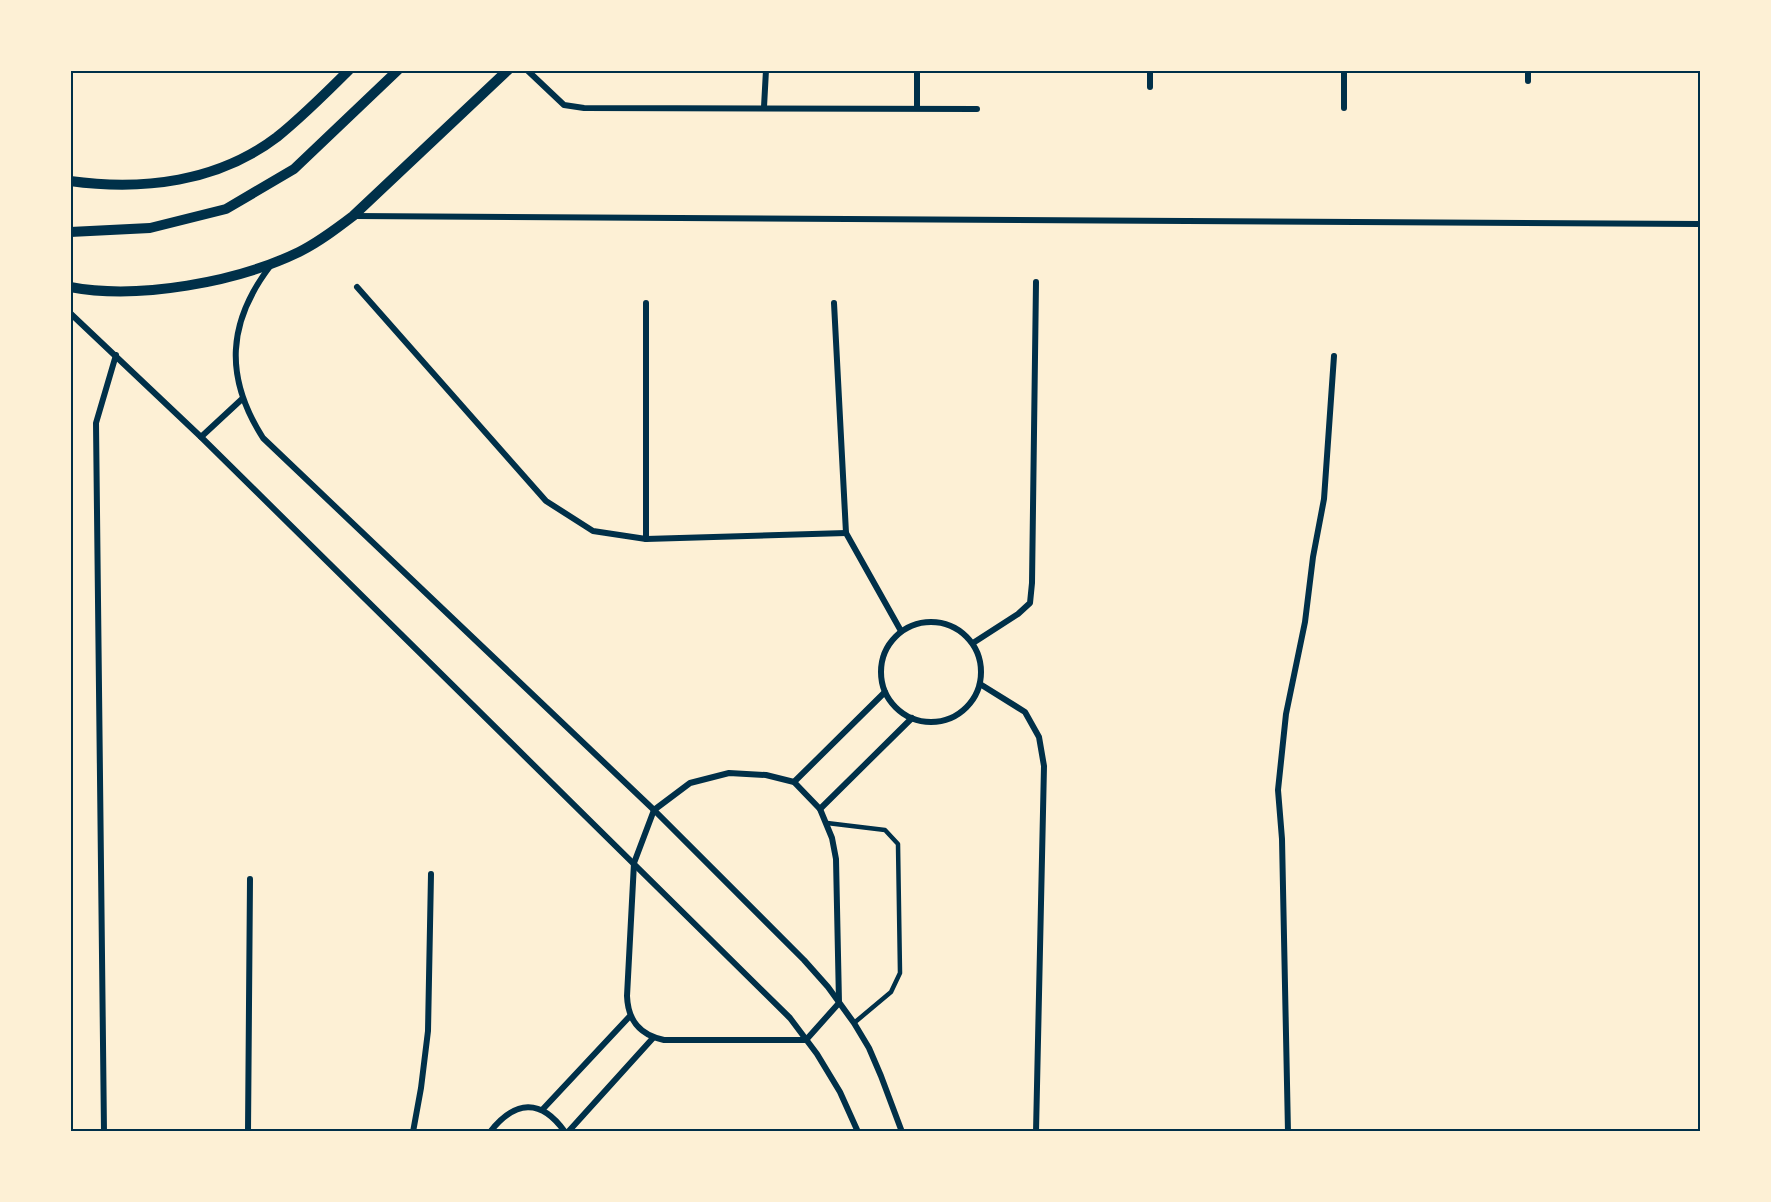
<svg xmlns="http://www.w3.org/2000/svg" width="1771" height="1202" viewBox="0 0 1771 1202" font-family="Montserrat,sans-serif">
  <rect width="100%" height="100%" fill="#fdf0d5"/>
  <g fill="none" stroke-linecap="round" stroke-linejoin="round">
    <polyline stroke="#003049" stroke-width="4.5" points="827,823 885,830 898,844 900,973 891,992 854,1023"/>
    <g stroke="#003049" stroke-width="6">
      <polyline points="527,70 564,105 584,108 977,109"/>
      <polyline points="1150,70 1150,87"/>
      <polyline points="1344,70 1344,108"/>
      <polyline points="1528,70 1528,81"/>
      <polyline points="764,107 766,70"/>
      <polyline points="917,108 917,70"/>
      <polyline points="354,216 1700,224"/>
      <path d="M271 265C227 322 224 377 263 438L654 810 804 960 828 987 854 1023 869 1048 881 1076 902 1132"/>
      <polyline points="357,287 546,501 593,531 646,539 846,533"/>
      <polyline points="646,303 646,539"/>
      <polyline points="834,303 846,533 901,631"/>
      <polyline points="70,313 201,437 790,1018 817,1054 840,1092 858,1132"/>
      <polyline points="201,437 242,399"/>
      <circle cx="931" cy="672" r="50"/>
      <polyline points="973,643 1018,614 1030,603 1032,583 1036,282"/>
      <polyline points="980,684 1025,712 1039,737 1044,766 1036,1132"/>
      <path d="M729 773 766 775 794 782 820 809 832 838 836 859 839 1003 806 1040H664C640 1035 628 1021 627 996L634 863 654 810 690 783Z"/>
      <polyline points="794,782 885,692"/>
      <polyline points="820,809 912,718"/>
      <polyline points="543,1109 630,1016"/>
      <polyline points="104,1132 96,423 116,355"/>
      <polyline points="248,1132 250,879"/>
      <polyline points="413,1132 421,1088 428,1031 431,874"/>
      <path d="M490 1132C515 1100 541 1098 565 1132"/>
      <polyline points="568,1132 653,1038"/>
      <polyline points="1288,1132 1282,839 1278,790 1286,714 1305,622 1313,557 1324,499 1334,356"/>
    </g>
    <g stroke="#003049" stroke-width="10">
      <path d="M70 181C143 191 218 182 277 137 302 117 326 93 349 70"/>
      <polyline points="70,232 150,228 226,209 294,169 398,70"/>
      <path d="M70 287C139 300 237 282 299 252 319 242 336 229 353 216L508 70"/>
    </g>
  </g>
  <rect width="1771" height="1202" fill="none" stroke="#fdf0d5" stroke-width="144"/>
  <rect x="72" y="72" width="1627" height="1058" fill="none" stroke="#003049" stroke-width="2"/>
</svg>
